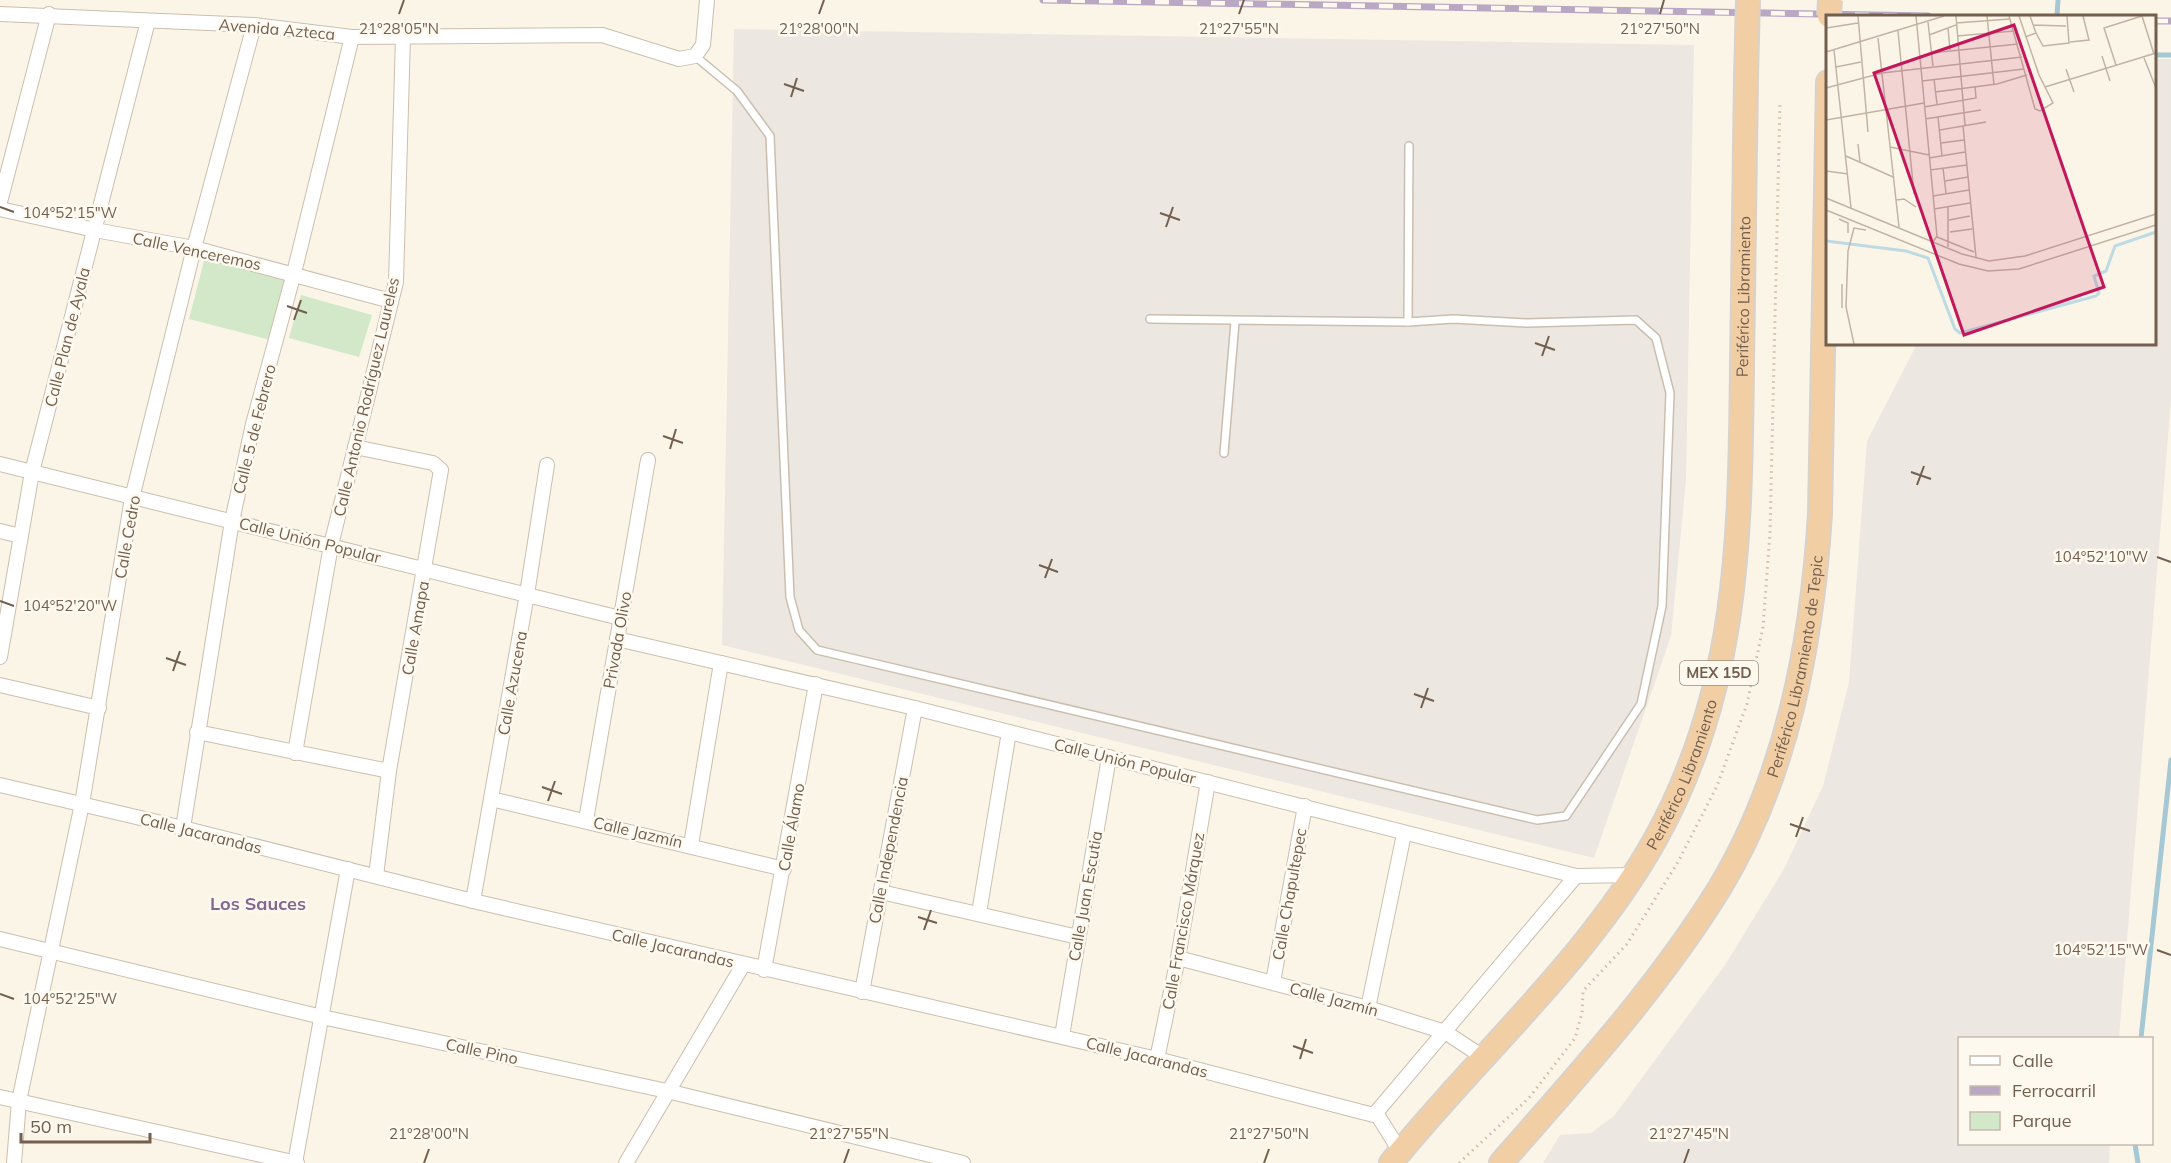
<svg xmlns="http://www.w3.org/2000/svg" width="2171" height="1163" viewBox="0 0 2171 1163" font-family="Mulish,sans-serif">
  <rect width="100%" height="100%" fill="#fbf5e8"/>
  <g fill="#ece7e1">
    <polygon points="734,29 1694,45 1686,480 1671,636 1594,858 722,645"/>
    <polygon points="2155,59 2171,59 2171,400 2119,1038 1960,1038 1960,1144 2110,1144 2109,1163 1543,1163 1560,1135 1591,1133 1614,1116 1725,965 1784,869 1823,786 1849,682 1867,441 1917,344 2154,344"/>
  </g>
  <g fill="#d2e8c8">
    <polygon points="205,257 286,278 270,340 189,319"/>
    <polygon points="301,295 372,315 359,357 289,338"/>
  </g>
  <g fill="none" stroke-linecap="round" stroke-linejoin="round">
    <g stroke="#a5c8d4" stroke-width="5">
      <polyline points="2057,16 2058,0"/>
      <polyline points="2154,55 2171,55"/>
      <polyline points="2141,1038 2171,760"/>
      <polyline points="2135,1144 2138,1163"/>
    </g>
    <defs>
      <g id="service">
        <polyline points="695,56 737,91 770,136 790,597 799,630 817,650 1537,820 1566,816 1641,704 1662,606 1670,393 1656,338 1636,320 1527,323 1453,319 1408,322 1150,319"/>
        <polyline points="1408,322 1409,146"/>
        <polyline points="1224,453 1235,322"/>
      </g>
      <g id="minor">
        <polyline points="0,14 254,25 352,37 602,35 679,59 695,56 703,45 707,0"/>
        <polyline points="0,202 49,14"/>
        <polyline points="0,209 95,230 194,248 391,301"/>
        <polyline points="355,447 433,463 441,470 389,771 376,876"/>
        <polyline points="0,464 620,618"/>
        <polyline points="0,531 21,536"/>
        <polyline points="617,639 915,708 1576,876 1633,875"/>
        <polyline points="0,657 32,472 148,21"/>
        <polyline points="0,685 99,708"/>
        <polyline points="197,732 389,771"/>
        <polyline points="295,753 331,545 396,282 403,36"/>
        <polyline points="0,785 183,828 473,901 1157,1059 1362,1112 1378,1116 1400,1151"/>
        <polyline points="491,799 784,869"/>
        <polyline points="586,820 648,460"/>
        <polyline points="183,828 232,521 253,424 294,273 352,37"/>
        <polyline points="691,845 721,663"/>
        <polyline points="881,892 1078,937"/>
        <polyline points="473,901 527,594 547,465"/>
        <polyline points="979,913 1009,732"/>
        <polyline points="0,939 322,1017 667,1091 963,1163"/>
        <polyline points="1178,958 1368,1008 1445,1032 1483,1057"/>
        <polyline points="764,970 816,684"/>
        <polyline points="1273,982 1305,806"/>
        <polyline points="862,992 915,708"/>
        <polyline points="1368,1008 1404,834"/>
        <polyline points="1062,1036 1109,757"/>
        <polyline points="1157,1059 1178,958 1208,782"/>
        <polyline points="0,1097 297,1163"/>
        <polyline points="1374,1115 1576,876"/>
        <polyline points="14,1163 19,1101 82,804 132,498 194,248 254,25"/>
        <polyline points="295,1163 348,869"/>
        <polyline points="626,1163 743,965"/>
      </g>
      <g id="trunk">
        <path id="s1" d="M1391 1163C1477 1056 1589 959 1656 838 1740 686 1740 533 1742 365 1744 269 1745 173 1746 77"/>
        <path id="s2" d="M1501 1163C1578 1075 1657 989 1719 889 1787 777 1812 643 1820 514L1828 82"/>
      </g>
    </defs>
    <use href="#service" stroke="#ccbeaf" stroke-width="10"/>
    <use href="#minor" stroke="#ccbeaf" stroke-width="16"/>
    <use href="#trunk" stroke="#d8d2cd" stroke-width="26"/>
    <polyline stroke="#d3bba5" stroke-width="3" stroke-dasharray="1.5 4.5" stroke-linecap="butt" points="1459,1163 1529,1098 1575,1038 1582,1013 1583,991 1627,944 1678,862 1717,786 1747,704 1763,627 1770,533 1780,101"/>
    <use href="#service" stroke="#fff" stroke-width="7"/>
    <use href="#minor" stroke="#fff" stroke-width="14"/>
    <use href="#trunk" stroke="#f2cea5" stroke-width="22"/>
    <defs>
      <g id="rail">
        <polyline points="1043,0 1928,16"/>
        <polyline points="2154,21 2171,21"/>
      </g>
    </defs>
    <use href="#rail" stroke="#b9a7c4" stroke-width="7"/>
    <use href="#rail" stroke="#fef9ef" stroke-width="4.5" stroke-dasharray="14" stroke-linecap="butt"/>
    <defs>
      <g id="trunk-bridge">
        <polyline points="1829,16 1830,0"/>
        <polyline points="1746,77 1748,0"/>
      </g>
    </defs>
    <use href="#trunk-bridge" stroke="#d8d2cd" stroke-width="26" stroke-linecap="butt"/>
    <use href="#trunk-bridge" stroke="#f2cea5" stroke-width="22"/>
  </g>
  <path fill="none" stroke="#735f4e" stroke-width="2" d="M399 14 404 0M819 14 824 0M1239 14 1244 0M1660 14 1664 0M784 84 804 91M791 97 797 78M0 207 14 212M1160 213 1180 220M1166 227 1173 207M287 306 307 313M294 320 301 300M1535 343 1555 350M1542 356 1549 336M663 436 683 443M670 449 676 429M1911 472 1931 479M1917 485 1924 466M2157 557 2171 562M1039 565 1058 572M1045 578 1052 559M0 601 14 606M166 658 186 665M173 671 180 651M1414 694 1434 701M1421 708 1428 688M542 787 562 794M548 801 555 781M1790 824 1810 831M1796 837 1803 817M918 917 937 923M924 930 931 910M2157 950 2171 955M0 994 14 999M1293 1046 1313 1053M1300 1059 1306 1039M424 1163 429 1149M844 1163 849 1149M1264 1163 1269 1149M1684 1163 1689 1149"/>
  <g text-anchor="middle" stroke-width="5" stroke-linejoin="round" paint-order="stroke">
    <rect fill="#fef9ef" stroke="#9d8d7e" stroke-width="1.5" x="1680" y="661" width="78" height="24" rx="4.5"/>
    <g font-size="15" font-weight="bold" fill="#735f4e">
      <text x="1719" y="678">MEX 15D</text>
    </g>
    <g font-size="16" fill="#735f4e" stroke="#fef9ef">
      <text transform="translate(277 29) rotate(5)" y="6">Avenida Azteca</text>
      <text transform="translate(197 251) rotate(12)" y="6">Calle Venceremos</text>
      <text dy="6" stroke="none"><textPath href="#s1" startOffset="975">Periférico Libramiento</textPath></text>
      <text transform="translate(67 337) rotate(-76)" y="6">Calle Plan de Ayala</text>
      <text transform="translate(366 397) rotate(-77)" y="6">Calle Antonio Rodríguez Laureles</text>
      <text transform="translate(254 429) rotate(-76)" y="6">Calle 5 de Febrero</text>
      <text transform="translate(127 537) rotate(-80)" y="6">Calle Cedro</text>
      <text transform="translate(310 540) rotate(14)" y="6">Calle Unión Popular</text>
      <text transform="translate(415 628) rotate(-80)" y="6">Calle Amapa</text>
      <text transform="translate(617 640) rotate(-80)" y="6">Privada Olivo</text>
      <text dy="6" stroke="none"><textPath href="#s2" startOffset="588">Periférico Libramiento de Tepic</textPath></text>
      <text transform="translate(512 683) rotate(-80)" y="6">Calle Azucena</text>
      <text transform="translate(1125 761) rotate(14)" y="6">Calle Unión Popular</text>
      <text dy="6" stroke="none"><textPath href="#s1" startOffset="489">Periférico Libramiento</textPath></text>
      <text transform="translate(791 827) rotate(-80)" y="6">Calle Álamo</text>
      <text transform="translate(638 832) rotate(13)" y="6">Calle Jazmín</text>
      <text transform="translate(201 833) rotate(14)" y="6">Calle Jacarandas</text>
      <text transform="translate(888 850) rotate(-79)" y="6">Calle Independencia</text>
      <text transform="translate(1289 894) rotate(-80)" y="6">Calle Chapultepec</text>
      <text transform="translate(1085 896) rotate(-80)" y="6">Calle Juan Escutia</text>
      <text transform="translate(1183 921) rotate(-80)" y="6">Calle Francisco Márquez</text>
      <text transform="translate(673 948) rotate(13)" y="6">Calle Jacarandas</text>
      <text transform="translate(1334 999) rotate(15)" y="6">Calle Jazmín</text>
      <text transform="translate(482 1051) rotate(12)" y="6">Calle Pino</text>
      <text transform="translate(1147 1057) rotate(14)" y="6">Calle Jacarandas</text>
    </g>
    <g font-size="18" font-weight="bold" fill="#85668f" stroke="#fef9ef">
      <text x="258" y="910">Los Sauces</text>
    </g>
  </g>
  <g transform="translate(1826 15)">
    <rect width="330" height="330" fill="#fbf5e8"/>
    <path fill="none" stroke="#bedae3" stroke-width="3" d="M0 226 80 236 102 243 129 314 134 318 270 281 273 278 268 261 280 256 289 231 330 217"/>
    <path fill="none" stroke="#c1b4a5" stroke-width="1.5" d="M32 1 42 117M90 1 111 221 107 227M130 1 139 110M161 1 168 70M183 1 209 94 214 96 227 88 213 60 193 1M316 1 328 39M102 7 107 51M130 8 184 4M207 10 240 11M0 13 32 8M122 13 124 35M72 16 88 179M210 18 217 31 243 28 241 1M103 20 130 10M131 21 188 16M199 22 210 18 204 1M52 23 73 212M244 27 263 25 257 1M8 35 25 193M0 37 118 1M105 38 192 29M276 41 284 66M318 43 330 73M290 50 278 13 316 1M10 52 35 47M240 54 248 77M108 64 111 89M96 66 198 54M219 72 330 38M0 73 56 58 196 42M109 77 171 69 201 60M98 92 150 83 149 71M112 102 116 141M99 104 155 95M0 105 98 88M137 111 150 242M114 115 160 107M115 128 138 125M32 129 34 147M64 132 103 140M20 141 67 162M103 143 139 137M117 153 120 178M104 155 141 150M0 156 22 159M119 166 142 162M107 181 143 175M0 183 136 239 163 246 199 241 330 199M70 185 78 184 90 192M122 192V232M108 194 144 188M0 195 133 249 162 256 193 254 330 210M13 204 22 208V218M123 205 144 201M124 217 146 214M111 222 148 237M16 269V293M28 329 20 292 22 236 28 213 40 215"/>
    <path fill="#c2185b" fill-opacity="0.15" stroke="#c2185b" stroke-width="3" d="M188 10 278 272 138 320 48 58Z"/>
    <rect width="330" height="330" fill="none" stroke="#735f4e" stroke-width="3"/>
  </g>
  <g font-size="15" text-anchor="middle" fill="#735f4e" stroke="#fef9ef" stroke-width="5" stroke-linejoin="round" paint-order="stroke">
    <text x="399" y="34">21°28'05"N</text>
    <text x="819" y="34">21°28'00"N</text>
    <text x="1239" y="34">21°27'55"N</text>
    <text x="1660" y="34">21°27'50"N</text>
    <text x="70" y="218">104°52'15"W</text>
    <text x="2101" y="562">104°52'10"W</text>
    <text x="70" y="611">104°52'20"W</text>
    <text x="2101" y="955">104°52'15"W</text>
    <text x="70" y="1004">104°52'25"W</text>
    <text x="429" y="1139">21°28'00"N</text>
    <text x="849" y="1139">21°27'55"N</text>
    <text x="1269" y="1139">21°27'50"N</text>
    <text x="1689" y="1139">21°27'45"N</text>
  </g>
  <rect x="1958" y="1037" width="195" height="108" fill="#fef9ef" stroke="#c6bbaf" stroke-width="1.5"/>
  <rect x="1970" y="1056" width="30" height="9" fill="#ffffff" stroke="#c6bbaf" stroke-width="1.5"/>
  <text x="2012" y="1067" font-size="18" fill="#735f4e">Calle</text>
  <rect x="1970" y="1086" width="30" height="9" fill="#b9a7c4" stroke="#c6bbaf" stroke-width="1.5"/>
  <text x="2012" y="1097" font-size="18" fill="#735f4e">Ferrocarril</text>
  <rect x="1970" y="1112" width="30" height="18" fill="#d2e8c8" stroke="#c6bbaf" stroke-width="1.5"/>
  <text x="2012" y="1127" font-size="18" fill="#735f4e">Parque</text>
  <path d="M21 1133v9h129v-9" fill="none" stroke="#735f4e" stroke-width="3"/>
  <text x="30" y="1133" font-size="18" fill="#735f4e" stroke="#fef9ef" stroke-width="4.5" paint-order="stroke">50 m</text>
</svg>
